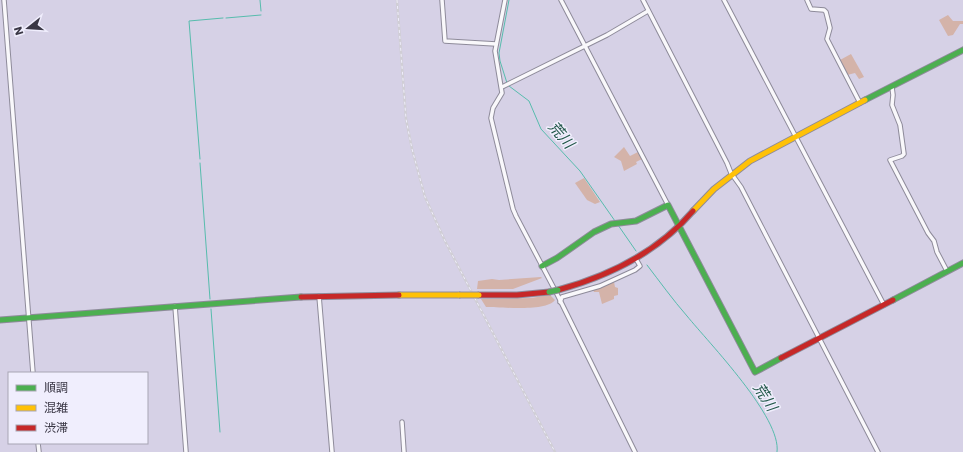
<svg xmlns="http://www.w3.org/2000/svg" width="963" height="452" viewBox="0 0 963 452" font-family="Poppins,'Noto Sans JP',sans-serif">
  <rect width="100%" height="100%" fill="#d6d1e6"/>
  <g fill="#d4b3a9">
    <polygon points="948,15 953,21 963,21 963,24 960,24 953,35 948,36 939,20"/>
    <polygon points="851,54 864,77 859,79 855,73 847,75 840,60"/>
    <polygon points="624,147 630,156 638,152 642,159 636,162 637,164 624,171 621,161 614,157"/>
    <polygon points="584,178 600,202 595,204 587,200 575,183"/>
    <polygon points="541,277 542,278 513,289 477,289 478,281 492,279 499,280"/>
    <polygon points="614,282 615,287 618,288 618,295 614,296 614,299 602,304 599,292 594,292 593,290"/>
    <path d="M550 295 555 300C546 312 501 307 486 307L481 299 531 298Z"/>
  </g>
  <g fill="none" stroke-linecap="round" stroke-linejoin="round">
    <g stroke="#57bcad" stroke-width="1">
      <polyline points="260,0 261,11"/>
      <polyline points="226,18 261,15"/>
      <polyline points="507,83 500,61 499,53 509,0"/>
      <polyline points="509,86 529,101 541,129 580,171 615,221"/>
      <polyline points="200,159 189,21 223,18"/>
      <polyline points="200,163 210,299"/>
      <polyline points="618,225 636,251"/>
      <path d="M647 265C660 282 673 300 687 316 709 343 782 418 777 452"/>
      <polyline points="211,309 220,432"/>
    </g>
    <defs>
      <g id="street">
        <polyline points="4,0 33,373"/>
        <polyline points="442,0 445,41 496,44"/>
        <polyline points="505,0 495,51 502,93 493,108 491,118 513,209 516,216 558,296 635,452"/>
        <polyline points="561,0 668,205"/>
        <polyline points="643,0 727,163 731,173 741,187 878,452"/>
        <polyline points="724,0 884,305"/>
        <polyline points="807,0 811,9 824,10 826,12 830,28 827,39 860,103"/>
        <polyline points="502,87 607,35 648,11"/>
        <polyline points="892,87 893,95 892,105 900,125 904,154 902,156 890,160 928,233 934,241 937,252 947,271"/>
        <polyline points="319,296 332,452"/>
        <polyline points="560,302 562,297 600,286 635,270 640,266 636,259"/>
        <polyline points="175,306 186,452"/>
        <polyline points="402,422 404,452"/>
        <polyline points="38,443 39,452"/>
      </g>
      <g id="fast">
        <polyline points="865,100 963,50"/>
        <polyline points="542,266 557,258 594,232 611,224 636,221 668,205 755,372 781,358"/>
        <polyline points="893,300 963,263"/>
        <polyline points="0,320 301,297"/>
      </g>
      <g id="slow">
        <polyline points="693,211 714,189 750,161 865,100"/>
        <polyline points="399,295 459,295"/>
      </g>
      <g id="jam">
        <path d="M558 290C609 276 658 252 693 211"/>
        <polyline points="479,295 517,295 549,292"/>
        <polyline points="301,297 399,295"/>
        <polyline points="781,358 893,300"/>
      </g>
    </defs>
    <use href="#street" stroke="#8e8b9a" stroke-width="5.5"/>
    <use href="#fast" stroke="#8e8b9a" stroke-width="7"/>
    <use href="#slow" stroke="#8e8b9a" stroke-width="7"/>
    <use href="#jam" stroke="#8e8b9a" stroke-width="7"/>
    <use href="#street" stroke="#f9f8fb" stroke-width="3.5"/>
    <use href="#fast" stroke="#4caf50" stroke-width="5"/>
    <use href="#slow" stroke="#ffc107" stroke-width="5"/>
    <use href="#jam" stroke="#c62828" stroke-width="5"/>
    <defs>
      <polyline id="rail" points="397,0 406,119 412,149 425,197 445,241 555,452"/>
    </defs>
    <use href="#rail" stroke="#d0ced5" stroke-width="2.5"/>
    <use href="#rail" stroke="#f0eefd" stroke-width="1" stroke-dasharray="3" stroke-linecap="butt"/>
    <defs>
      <polyline id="fast-bridge" points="549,292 558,290"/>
      <polyline id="slow-bridge" points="459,295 479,295"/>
    </defs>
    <use href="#fast-bridge" stroke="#8e8b9a" stroke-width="7" stroke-linecap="butt"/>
    <use href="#slow-bridge" stroke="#8e8b9a" stroke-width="7" stroke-linecap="butt"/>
    <use href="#fast-bridge" stroke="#4caf50" stroke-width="5"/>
    <use href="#slow-bridge" stroke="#ffc107" stroke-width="5"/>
  </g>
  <g text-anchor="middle" stroke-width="3" stroke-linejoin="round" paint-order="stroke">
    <g font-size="15" font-style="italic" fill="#215749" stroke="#f0eefd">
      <text transform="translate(561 135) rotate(49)" y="5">荒川</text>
      <text transform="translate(765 397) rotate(57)" y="5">荒川</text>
    </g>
  </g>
  <rect x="8" y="372" width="140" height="72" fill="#f0eefd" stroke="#a7a5b3"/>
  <rect x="16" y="385" width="20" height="6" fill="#4caf50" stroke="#a7a5b3"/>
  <text x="44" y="392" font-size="12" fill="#3a3745">順調</text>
  <rect x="16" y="405" width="20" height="6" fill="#ffc107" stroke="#a7a5b3"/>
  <text x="44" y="412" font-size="12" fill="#3a3745">混雑</text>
  <rect x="16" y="425" width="20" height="6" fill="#c62828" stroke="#a7a5b3"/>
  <text x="44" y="432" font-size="12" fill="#3a3745">渋滞</text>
  <g transform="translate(28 28) rotate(253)" stroke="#f0eefd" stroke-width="3" paint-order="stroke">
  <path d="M0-3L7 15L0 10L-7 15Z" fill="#3a3745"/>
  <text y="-6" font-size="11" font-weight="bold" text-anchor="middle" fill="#3a3745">N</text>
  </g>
</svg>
